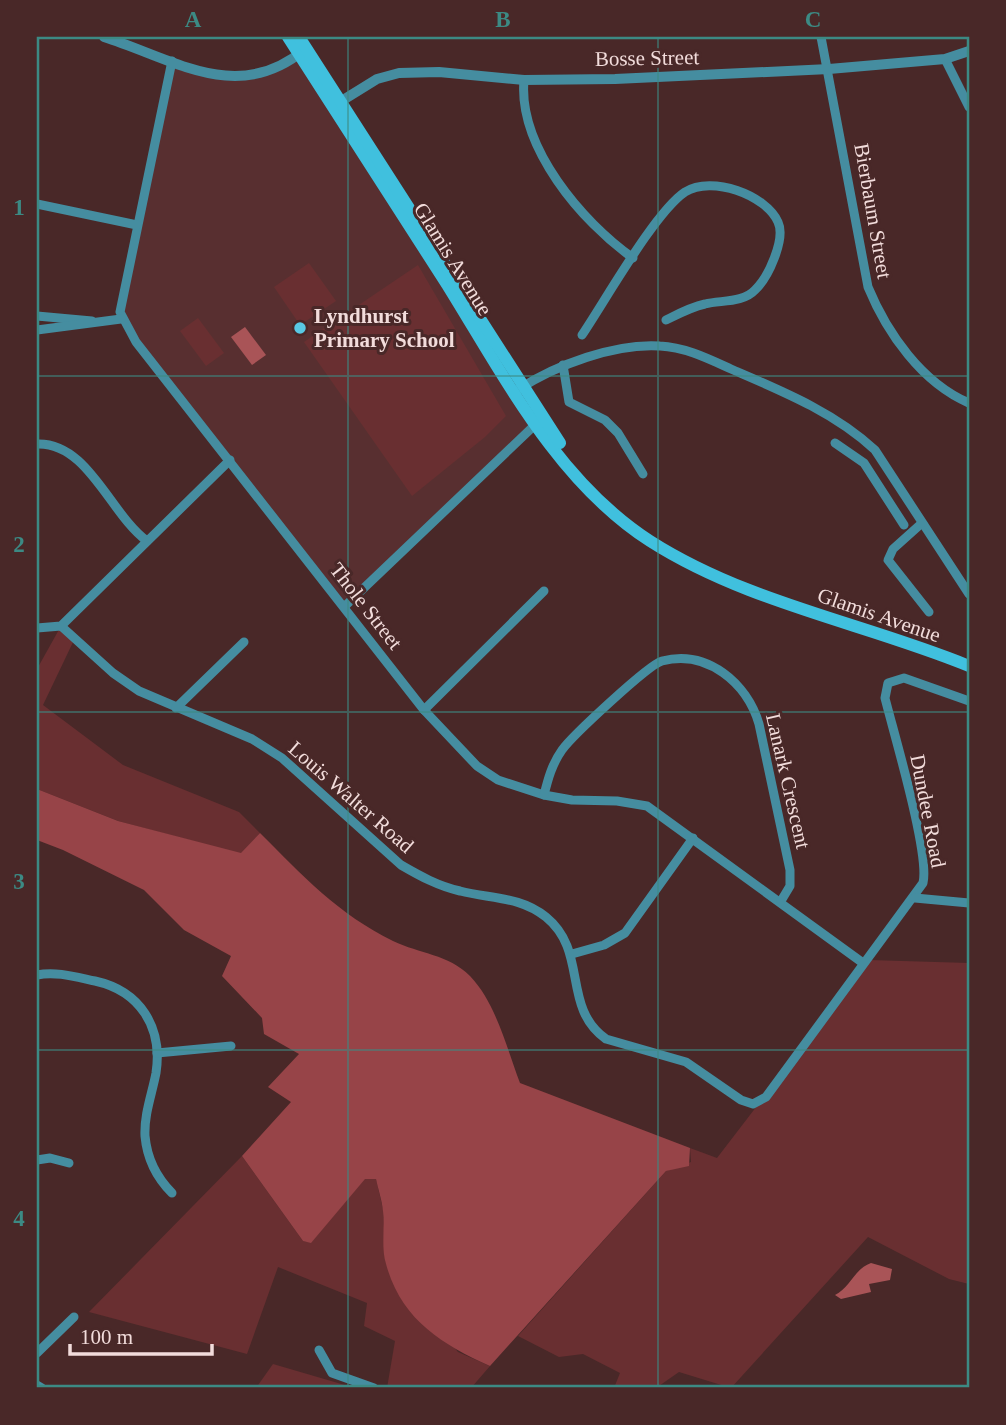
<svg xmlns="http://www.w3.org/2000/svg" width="1006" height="1425" viewBox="0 0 1006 1425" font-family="Georgia,serif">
  <rect width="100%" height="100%" fill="#492828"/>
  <polygon fill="#582f30" points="299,55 536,423 344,606 122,319 170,68 254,77"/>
  <g fill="#692f31">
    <polygon points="309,263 336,301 300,325 274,287"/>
    <polygon points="418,265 506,416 485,437 412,496 304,342"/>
    <polygon points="198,318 224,353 206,366 180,331"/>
    <polygon points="61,626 75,638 43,705 123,765 239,812 260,833 241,854 118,821 37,789 37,669"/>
    <polygon points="869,960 969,963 969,1284 949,1279 868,1237 731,1388 679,1372 656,1388 614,1388 620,1373 583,1354 559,1357 518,1336 666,1171 691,1162 690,1148 717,1158"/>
    <polygon points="242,1156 303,1241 311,1242 365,1178 376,1179 383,1209 386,1264 458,1352 490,1366 471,1388 387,1388 395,1341 364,1326 367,1303 278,1267 247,1354 89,1312"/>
    <polygon points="273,1364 355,1388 256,1388"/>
  </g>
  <path fill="#974448" d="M37 789 118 821 241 853 260 833C302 875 338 914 393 941 420 954 448 954 470 976 496 1003 507 1049 520 1083L690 1148 689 1166 666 1171 490 1366C441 1344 401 1319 386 1264 381 1248 385 1228 383 1211 382 1200 378 1189 376 1179H365L311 1243 303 1241 242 1156 291 1102 268 1087 299 1054 264 1034 262 1018 222 976 231 956 184 930 144 890 63 850 37 840Z"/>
  <g fill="#a95457">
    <polygon points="245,327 266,355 252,365 231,337"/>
    <path d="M871 1263 892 1269 890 1280 869 1284 871 1292 841 1299 835 1295C850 1288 854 1269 871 1263Z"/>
  </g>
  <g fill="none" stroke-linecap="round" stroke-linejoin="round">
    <g stroke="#458da0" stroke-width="9">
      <path d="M821 37 868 287C887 333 922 383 969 403"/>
      <polyline points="945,59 969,107"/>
      <polyline points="172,61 120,312 136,342 424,710 477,766 498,780 544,795 572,800 617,801 647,806 863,963"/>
      <path d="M524 80C518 147 582 222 633 258"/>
      <polyline points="37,204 137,225"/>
      <polyline points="37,316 92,321"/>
      <polyline points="37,330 121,319"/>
      <path d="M582 335C605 301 655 212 685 192 712 175 766 195 778 222 786 239 768 278 755 290 743 303 721 300 705 304 691 307 678 314 666 320"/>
      <polyline points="563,365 569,402 605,420 618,433 643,474"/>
      <path d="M519 389C556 365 615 343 660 346 685 347 709 359 731 369 782 391 834 412 875 450L969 594"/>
      <polyline points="835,443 864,463 904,525"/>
      <path d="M37 444C88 442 110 514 147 541"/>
      <polyline points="922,523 893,549 888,560 929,612"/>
      <polyline points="344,607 538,422"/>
      <path d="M61 626 113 673 139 691 252 739 282 758 401 865C420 876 438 886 460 891 491 899 520 896 546 917 589 952 561 1007 606 1039L686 1062 741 1100 753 1104 766 1097 923 883C930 854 894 734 885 698L888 683 904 678 969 701"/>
      <polyline points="37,628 61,626 230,460"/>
      <polyline points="176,708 244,642"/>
      <polyline points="424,710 544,591"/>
      <path d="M544 795C548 779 552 764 562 750 572 736 648 665 662 661 707 649 747 683 759 724L790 870V886L781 901"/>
      <polyline points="915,898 969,903"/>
      <polyline points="572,954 604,945 625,933 693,838"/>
      <path d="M37 975C56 971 76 977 95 981 140 991 163 1027 156 1073 152 1094 144 1114 145 1136 147 1158 157 1178 172 1193"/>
      <polyline points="157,1053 231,1046"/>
      <polyline points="37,1160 50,1158 69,1163"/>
      <polyline points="319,1350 332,1373 374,1388"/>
      <polyline points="37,1353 74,1317"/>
      <polyline points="37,1385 42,1388"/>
    </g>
    <g stroke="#458da0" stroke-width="10">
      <path d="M104 37C174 59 237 105 304 50"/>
      <polyline points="335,105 377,79 399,73 439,72 524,80 615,79 829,69 945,59 969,51"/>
    </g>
    <g stroke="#40c0de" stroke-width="12">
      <path d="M288 37C342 120 395 203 448 286 504 376 558 482 650 541 747 603 864 623 969 666"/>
      <polyline points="299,37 560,443"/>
    </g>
  </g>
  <path fill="none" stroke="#3c8a84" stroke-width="2" stroke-opacity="0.55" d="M348 37V1388M658 37V1388M37 376H969M37 712H969M37 1050H969"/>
  <circle fill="#59c8e4" stroke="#492828" stroke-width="2.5" cx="300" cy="328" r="7"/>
  <g text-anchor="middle" stroke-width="6" stroke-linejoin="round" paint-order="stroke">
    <g font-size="21" fill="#f2dcdb" stroke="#492828">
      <text transform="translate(647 58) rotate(-1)" y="7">Bosse Street</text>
      <text transform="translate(873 211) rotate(80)" y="7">Bierbaum Street</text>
      <text transform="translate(453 259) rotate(58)" y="7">Glamis Avenue</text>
      <text transform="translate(366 606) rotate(52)" y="7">Thole Street</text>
      <text transform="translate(879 615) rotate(19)" y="7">Glamis Avenue</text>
      <text transform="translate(788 781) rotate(77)" y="7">Lanark Crescent</text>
      <text transform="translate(351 797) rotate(41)" y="7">Louis Walter Road</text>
      <text transform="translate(928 811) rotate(79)" y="7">Dundee Road</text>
    </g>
    <g font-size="21" font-weight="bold" fill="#f2dcdb" stroke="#492828" text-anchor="start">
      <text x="314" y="323">Lyndhurst<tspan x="314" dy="24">Primary School</tspan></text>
    </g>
  </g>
  <rect width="1006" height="1425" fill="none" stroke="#492828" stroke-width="77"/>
  <path d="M70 1344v10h142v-10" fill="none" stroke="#f2dcdb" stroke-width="3.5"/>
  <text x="80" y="1344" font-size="21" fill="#f2dcdb" stroke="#492828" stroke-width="5" paint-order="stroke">100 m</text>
  <rect x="38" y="38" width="930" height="1348" fill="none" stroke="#3c8a84" stroke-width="2.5"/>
  <g font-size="23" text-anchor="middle" font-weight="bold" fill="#3c8a84">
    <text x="193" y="27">A</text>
    <text x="503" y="27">B</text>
    <text x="813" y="27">C</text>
    <text x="19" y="215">1</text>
    <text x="19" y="552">2</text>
    <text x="19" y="889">3</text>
    <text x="19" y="1226">4</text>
  </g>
</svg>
